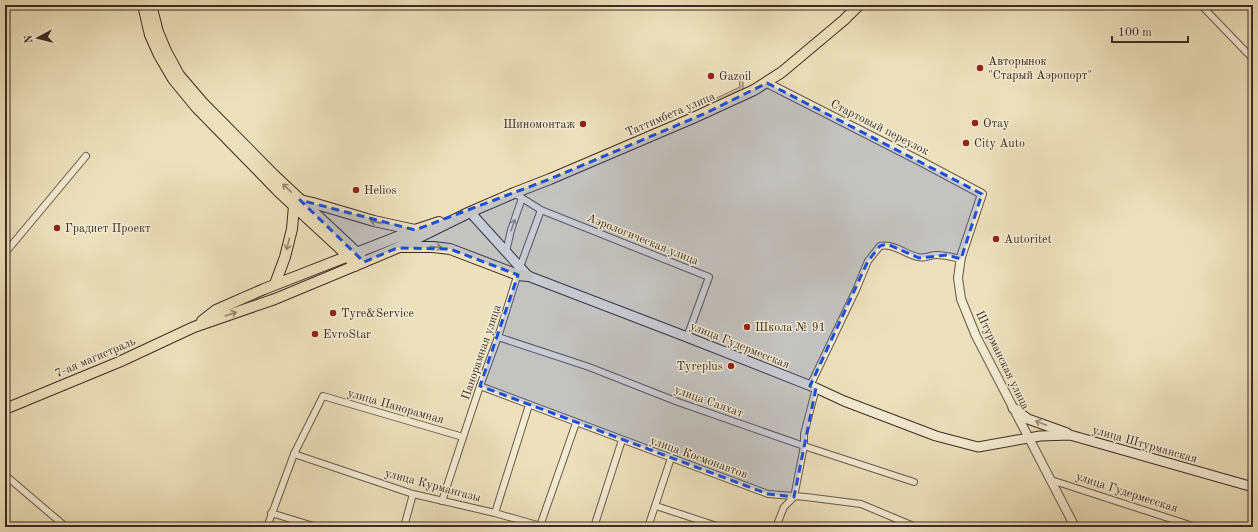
<svg xmlns="http://www.w3.org/2000/svg" width="1258" height="532" viewBox="0 0 1258 532" font-family="'Old Standard TT',serif">
  <rect width="100%" height="100%" fill="#ede1bd"/>
  <filter id="stains"><feTurbulence type="fractalNoise" baseFrequency=".005" numOctaves="4"/><feColorMatrix values="0 0 0 0 .2 0 0 0 0 .09 0 0 0 0 .02 0 0 0 .5 -.17"/></filter>
  <radialGradient id="worn" r=".72"><stop offset=".6" stop-color="#630" stop-opacity="0"/><stop offset="1" stop-color="#630" stop-opacity=".3"/></radialGradient>
  <polygon fill="#cfc2a3" stroke="#867662" points="741,76 743,83 743,90 708,106 706,103 740,87 739,78"/>
  <g fill="none" stroke-linecap="round" stroke-linejoin="round">
    <defs>
      <g id="minor">
        <polyline points="1201,5 1253,59"/>
        <polyline points="514,193 541,210 709,277 687,337"/>
        <polyline points="506,252 511,230 522,198"/>
        <polyline points="5,253 86,156"/>
        <polyline points="498,337 589,367 678,402 804,446 914,482"/>
        <polyline points="480,386 768,494 806,497 861,504 916,527"/>
        <path d="M810 386 856 290 868 261 880 246C893 243 905 254 918 257 924 259 930 255 936 255 945 255 952 257 961 259"/>
        <polyline points="294,454 413,494 495,513 544,527"/>
        <polyline points="5,475 66,527"/>
        <polyline points="1051,480 1196,527"/>
        <polyline points="442,501 480,386 498,337 520,267 541,210"/>
        <polyline points="656,506 720,527"/>
        <polyline points="271,513 317,527"/>
        <polyline points="495,513 529,405"/>
        <polyline points="540,526 576,423"/>
        <polyline points="267,527 294,454 323,396 463,437"/>
        <polyline points="404,527 413,494"/>
        <polyline points="594,527 622,440"/>
        <polyline points="648,527 671,458"/>
        <polyline points="776,527 784,507 794,497 804,446 804,434 816,388"/>
      </g>
      <polyline id="tertiary" points="767,83 924,163 982,194 961,257 958,278 961,299 976,336 1075,527"/>
      <g id="secondary">
        <polyline points="470,212 528,276 687,337 816,388 844,401 936,436 978,447 1040,436 1070,435 1253,487"/>
        <polyline points="1013,408 1028,419 1067,433"/>
      </g>
      <g id="primary">
        <polyline points="143,5 150,35 159,55 173,79 196,107 279,192 347,255 355,266"/>
        <polyline points="151,5 158,32 166,51 179,75 202,102 275,176 356,252 364,262"/>
        <polyline points="300,200 313,203 374,221 415,230"/>
        <polyline points="401,247 433,247 450,249 518,275 528,276"/>
        <polyline points="275,284 285,257 292,229 294,206"/>
        <polyline points="202,321 216,310 264,289 415,230 439,222"/>
        <polyline points="5,409 119,362 194,327 275,299 364,262 397,248 470,212 514,193 550,179 693,118 754,90 782,72 844,20 859,5"/>
      </g>
    </defs>
    <use href="#minor" stroke="#685849" stroke-width="8"/>
    <use href="#tertiary" stroke="#685849" stroke-width="10"/>
    <use href="#secondary" stroke="#3c2a22" stroke-width="11"/>
    <use href="#primary" stroke="#3c2a22" stroke-width="12"/>
    <use href="#minor" stroke="#f3ecd4" stroke-width="6"/>
    <use href="#tertiary" stroke="#f3ecd4" stroke-width="8"/>
    <use href="#secondary" stroke="#f3ecd4" stroke-width="9"/>
    <use href="#primary" stroke="#ede1bd" stroke-width="10"/>
  </g>
  <defs><path id="oneway-shaft" d="M-6 0H5M1.5-3L5.5 0L1.5 3" fill="none" stroke-width="1.6" stroke-linecap="round" stroke-linejoin="round"/></defs>
  <g stroke="#948670">
    <use href="#oneway-shaft" transform="translate(287 188) rotate(-137)"/>
    <use href="#oneway-shaft" transform="translate(376 222) rotate(-167)"/>
    <use href="#oneway-shaft" transform="translate(288 244) rotate(103)"/>
    <use href="#oneway-shaft" transform="translate(436 247) rotate(5)"/>
    <use href="#oneway-shaft" transform="translate(231 314) rotate(-19)"/>
  </g>
  <g stroke="#988b7b">
    <use href="#oneway-shaft" transform="translate(513 225) rotate(-71)"/>
    <use href="#oneway-shaft" transform="translate(1041 423) rotate(-159)"/>
  </g>
  <path fill="#1d4ed8" fill-opacity="0.2" stroke="#1d4ed8" stroke-width="3" stroke-dasharray="8 5" stroke-linejoin="round" d="M767 83 982 194 961 259 947 255 919 258 887 244 880 246 868 261 810 386 816 388 794 497 768 494 480 386 518 275 450 249 397 248 364 262 300 200 415 230 550 179 706 113Z"/>
  <g fill="#8f2418" stroke="#f3ecd4" stroke-width="1.5">
    <circle cx="980" cy="68" r="4"/>
    <circle cx="711" cy="76" r="4"/>
    <circle cx="975" cy="123" r="4"/>
    <circle cx="583" cy="124" r="4"/>
    <circle cx="966" cy="143" r="4"/>
    <circle cx="356" cy="190" r="4"/>
    <circle cx="57" cy="228" r="4"/>
    <circle cx="996" cy="239" r="4"/>
    <circle cx="333" cy="313" r="4"/>
    <circle cx="747" cy="327" r="4"/>
    <circle cx="315" cy="334" r="4"/>
    <circle cx="731" cy="366" r="4"/>
  </g>
  <g text-anchor="middle" stroke-width="3" stroke-linejoin="round" paint-order="stroke">
    <g font-size="12" fill="#3c2a22" stroke="#f3ecd4" text-anchor="start">
      <text x="988" y="65">Авторынок<tspan x="988" dy="14">"Старый Аэропорт"</tspan></text>
      <text x="719" y="80">Gazoil</text>
      <text x="983" y="127">Отау</text>
      <text x="575" y="128" text-anchor="end">Шиномонтаж</text>
      <text x="974" y="147">City Auto</text>
      <text x="364" y="194">Helios</text>
      <text x="65" y="232">Градиет Проект</text>
      <text x="1004" y="243">Autoritet</text>
      <text x="341" y="317">Tyre&amp;Service</text>
      <text x="755" y="331">Школа № 91</text>
      <text x="323" y="338">EvroStar</text>
      <text x="723" y="370" text-anchor="end">Tyreplus</text>
    </g>
    <g font-size="12" fill="#3c2a22" stroke="#f3ecd4">
      <text transform="translate(670 114) rotate(-23)" y="4">Таттимбета улица</text>
      <text transform="translate(880 127) rotate(27)" y="4">Стартовый переулок</text>
      <text transform="translate(643 239) rotate(22)" y="4">Аэрологическая улица</text>
      <text transform="translate(740 345) rotate(22)" y="4">улица Гудермесская</text>
      <text transform="translate(481 352) rotate(-71)" y="4">Панорамная улица</text>
      <text transform="translate(95 357) rotate(-23)" y="4">7-ая магистраль</text>
      <text transform="translate(1003 360) rotate(64)" y="4">Штурманская улица</text>
      <text transform="translate(709 401) rotate(20)" y="4">улица Саяхат</text>
      <text transform="translate(396 406) rotate(16)" y="4">улица Панорамная</text>
      <text transform="translate(1145 444) rotate(16)" y="4">улица Штурманская</text>
      <text transform="translate(699 457) rotate(20)" y="4">улица Космонавтов</text>
      <text transform="translate(433 485) rotate(15)" y="4">улица Курмангазы</text>
      <text transform="translate(1127 492) rotate(18)" y="4">улица Гудермесская</text>
    </g>
  </g>
  <rect width="1258" height="532" fill="none" stroke="#ede1bd" stroke-width="20"/>
  <rect x="6" y="6" width="1246" height="520" fill="none" stroke="#3c2a22" stroke-width="2"/>
  <rect x="10" y="10" width="1238" height="512" fill="none" stroke="#3c2a22"/>
  <g transform="translate(38 38) rotate(263)" stroke="#f3ecd4" stroke-width="3" paint-order="stroke">
  <path d="M0-3L7 15L0 10L-7 15Z" fill="#3c2a22"/>
  <text y="-6" font-size="11" font-weight="bold" text-anchor="middle" fill="#3c2a22">N</text>
  </g>
  <path d="M1112 36v6h76v-6" fill="none" stroke="#3c2a22" stroke-width="2"/>
  <text x="1118" y="36" font-size="12" fill="#3c2a22" stroke="#f3ecd4" stroke-width="3" paint-order="stroke">100 m</text>
  <rect width="100%" height="100%" filter="url(#stains)"/>
  <rect width="100%" height="100%" fill="url(#worn)"/>
</svg>
